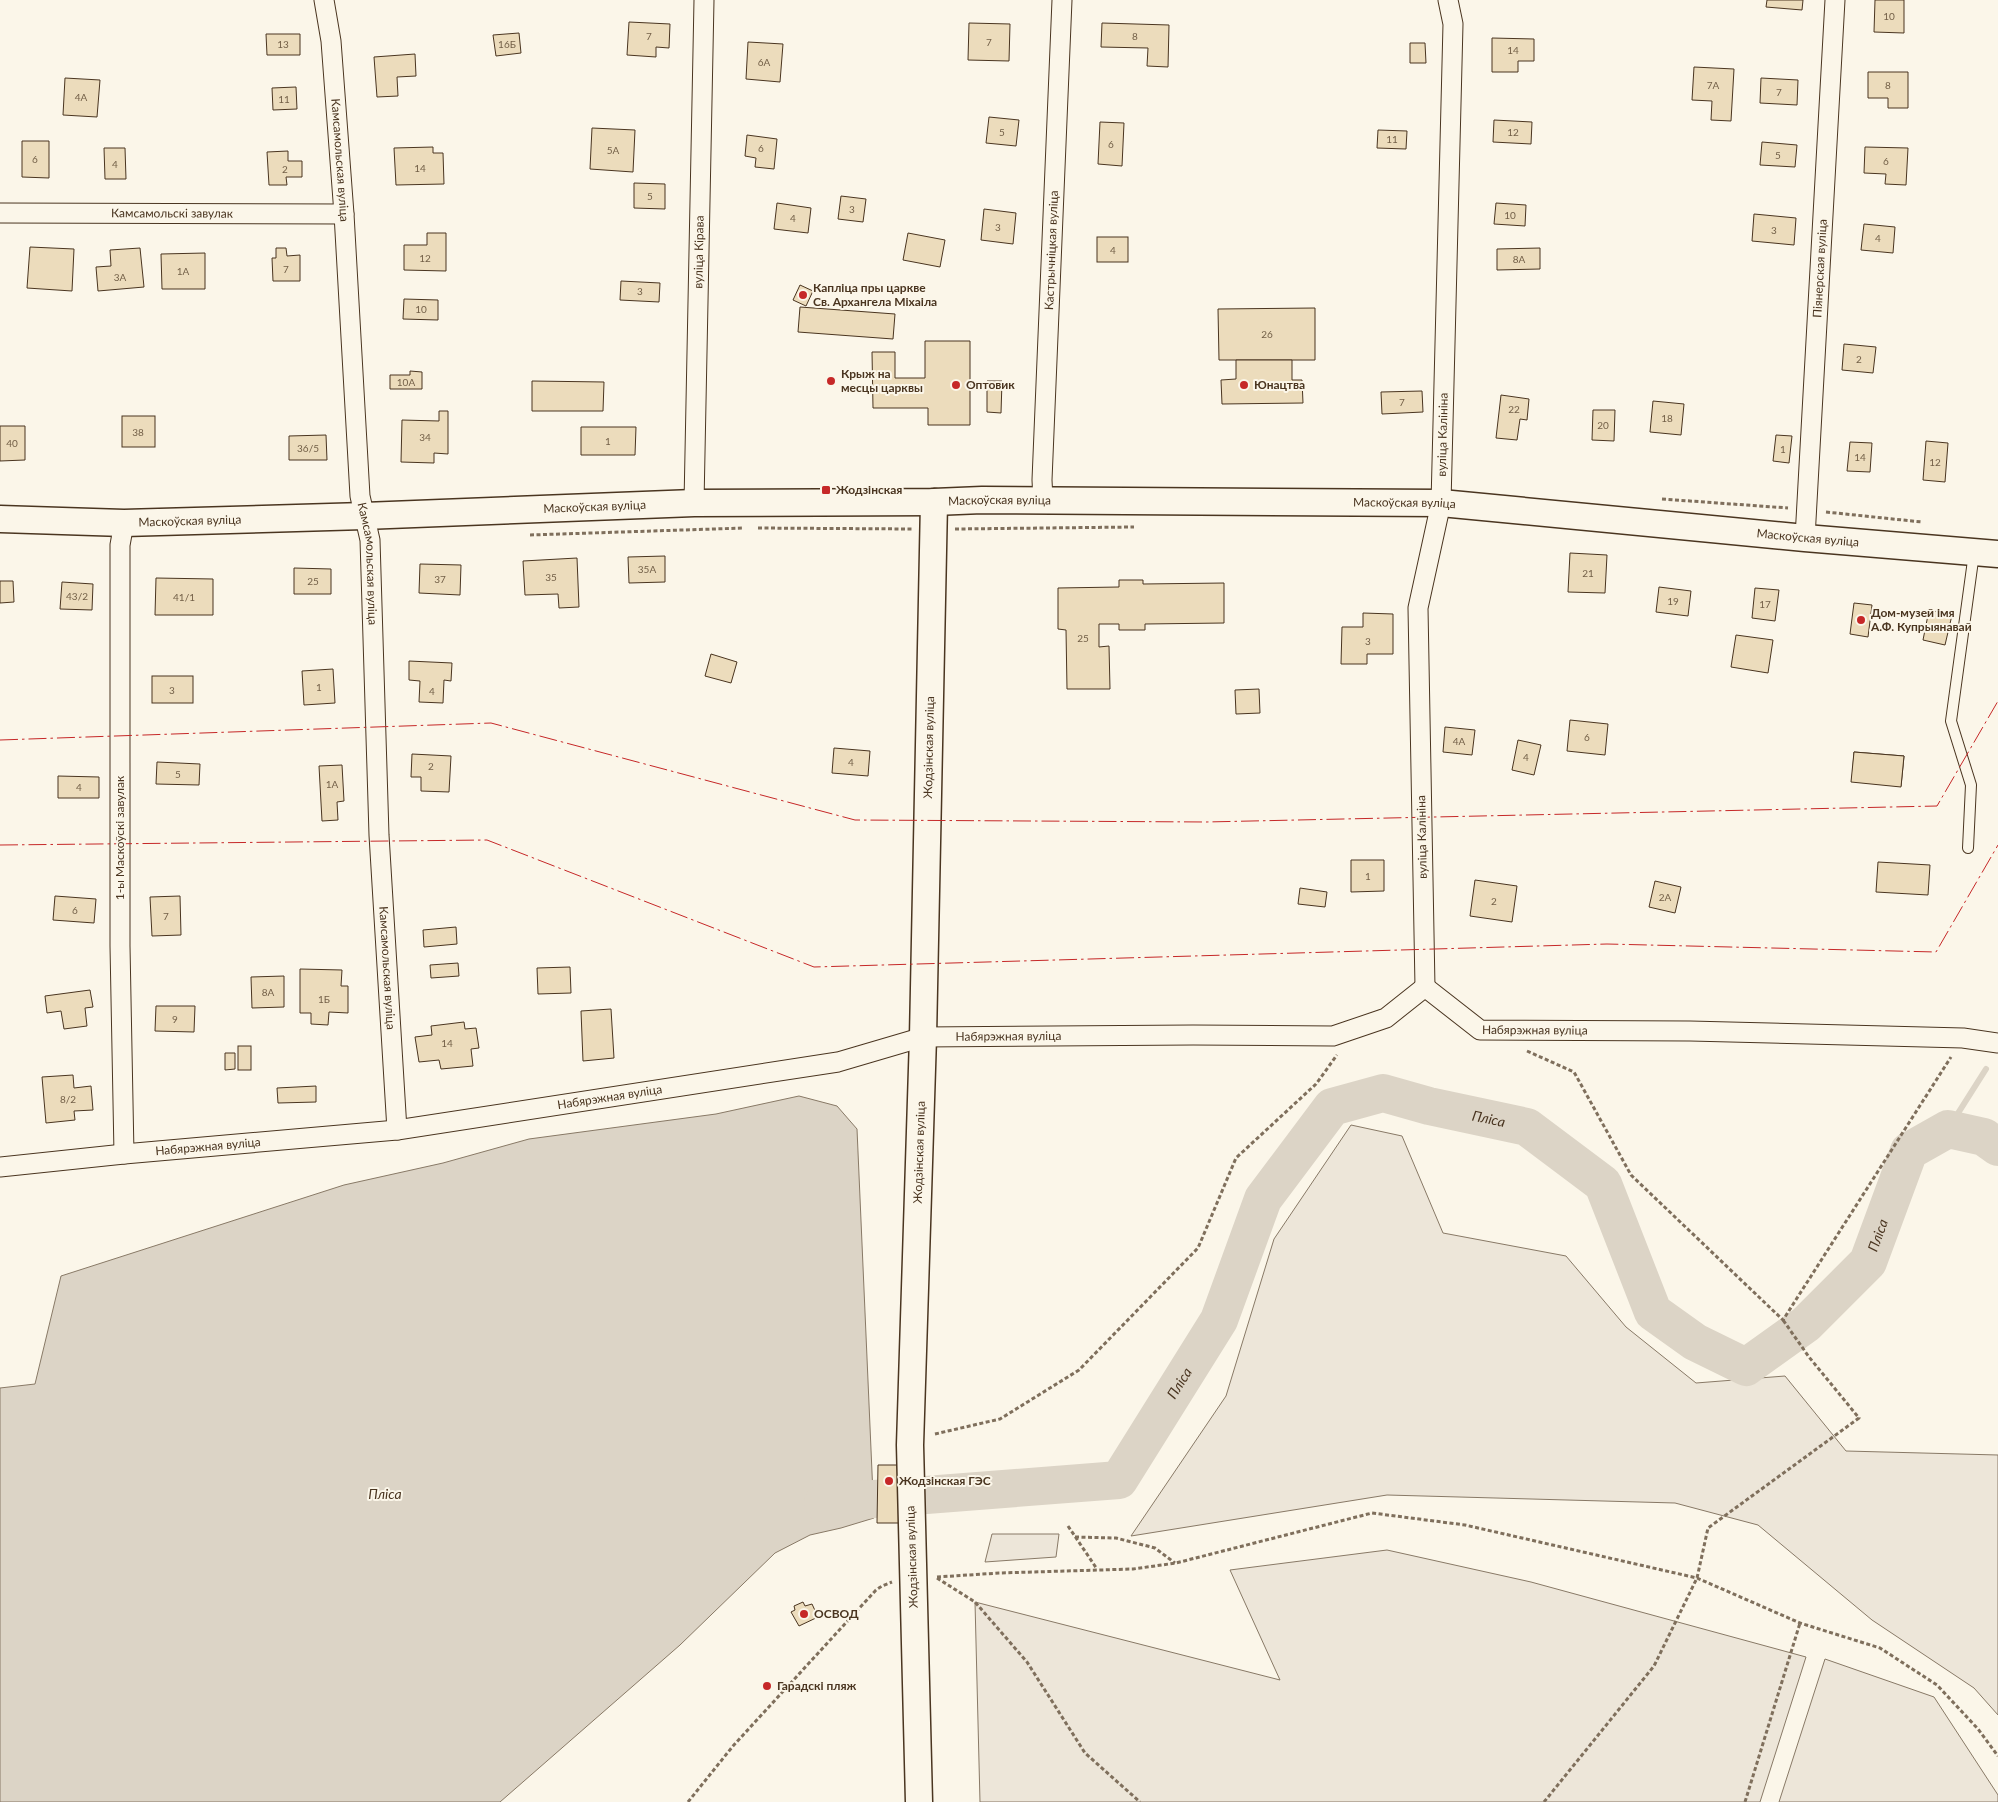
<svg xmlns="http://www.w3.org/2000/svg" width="1998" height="1802" viewBox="0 0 1998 1802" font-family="Lato,sans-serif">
  <rect width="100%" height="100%" fill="#fbf6e9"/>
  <g fill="#ede6d9" stroke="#887966">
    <polygon points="1351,1125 1402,1136 1443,1233 1566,1256 1626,1327 1696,1383 1785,1376 1846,1451 1998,1455 1998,1715 1974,1688 1872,1620 1758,1525 1675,1503 1387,1495 1131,1536 1226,1396 1274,1239"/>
    <polygon points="992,1534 1059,1534 1056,1557 985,1562"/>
    <polygon points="1387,1550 1531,1582 1806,1657 1760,1802 980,1802 975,1602 1280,1680 1230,1570"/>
    <polygon points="1825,1659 1934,1697 1998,1795 1998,1802 1779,1802"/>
  </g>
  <polygon fill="#dcd4c6" stroke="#887966" points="799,1096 837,1106 857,1129 874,1518 841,1528 810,1535 775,1553 680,1645 500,1802 0,1802 0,1388 35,1384 61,1276 344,1185 443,1163 529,1139 716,1114"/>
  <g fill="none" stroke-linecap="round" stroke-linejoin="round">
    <polyline stroke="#dcd4c6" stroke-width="6" points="1948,1129 1986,1069"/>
    <path stroke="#dcd4c6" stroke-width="38" id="s1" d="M823 1503 1119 1480 1219 1320 1263 1199 1332 1107 1383 1093 1429 1106 1527 1127 1603 1184 1653 1312 1695 1342 1746 1367 1806 1324 1868 1262 1909 1151 1948 1129 1984 1137 1998 1147"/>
  </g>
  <g fill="#ecdcbc" stroke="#4a3520">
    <polygon points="1767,0 1803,0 1802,10 1766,7"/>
    <polygon points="1875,0 1904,0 1904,33 1874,32"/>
    <polygon points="629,22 670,24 669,48 656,47 656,57 627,55"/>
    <polygon points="969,23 1010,24 1009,61 968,60"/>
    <polygon points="1102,23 1169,25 1168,67 1147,66 1148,48 1101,47"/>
    <polygon points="519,33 521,53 496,56 493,35"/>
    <polygon points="266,34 300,34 300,55 267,55"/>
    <polygon points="1492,38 1534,39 1534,61 1518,61 1518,72 1492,72"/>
    <polygon points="748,42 783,44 780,82 746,79"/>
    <polygon points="1410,43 1425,43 1426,63 1410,63"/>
    <polygon points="415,54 416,76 397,77 398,96 377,97 374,57"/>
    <polygon points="1694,67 1734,69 1731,121 1711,120 1712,101 1692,100"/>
    <polygon points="1868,72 1908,72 1908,108 1888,108 1888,98 1868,98"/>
    <polygon points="65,78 100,80 97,117 63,115"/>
    <polygon points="1761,78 1798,80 1797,105 1760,103"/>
    <polygon points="296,87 297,109 273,110 272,88"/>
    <polygon points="989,117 1019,120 1016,146 986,143"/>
    <polygon points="1494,120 1532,122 1531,144 1493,142"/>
    <polygon points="1100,122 1124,123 1122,166 1098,164"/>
    <polygon points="592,128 635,130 633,172 590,169"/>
    <polygon points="1378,130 1407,131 1406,149 1377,148"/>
    <polygon points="747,135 777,139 774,169 755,167 756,158 745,156"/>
    <polygon points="22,141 49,141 49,178 22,177"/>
    <polygon points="1762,142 1797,145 1795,167 1760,165"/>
    <polygon points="433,147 433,153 443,153 444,184 396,185 394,148"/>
    <polygon points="1865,147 1908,148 1906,185 1885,184 1886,174 1864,173"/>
    <polygon points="104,148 125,148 126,179 105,179"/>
    <polygon points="288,151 288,161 302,161 302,177 286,177 287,185 269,185 267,152"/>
    <polygon points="634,183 665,184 665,209 634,208"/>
    <polygon points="841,196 866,199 863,222 838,219"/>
    <polygon points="777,203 811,208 808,233 774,229"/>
    <polygon points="1496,203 1526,205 1525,226 1494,224"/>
    <polygon points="984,209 1016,213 1013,244 981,240"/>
    <polygon points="1754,214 1796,218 1794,245 1752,241"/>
    <polygon points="1864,224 1895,227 1893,253 1861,250"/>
    <polygon points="427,233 446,233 446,271 404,270 404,245 427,245"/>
    <polygon points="908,233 945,240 940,267 903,260"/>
    <rect x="1097" y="237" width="31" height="25"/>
    <polygon points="30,247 74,249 72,291 27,288"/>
    <polygon points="140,248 144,287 98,291 96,267 111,266 110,250"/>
    <polygon points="276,248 286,248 287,256 300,255 300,281 273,281 272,258 276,258"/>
    <polygon points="1540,248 1540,269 1497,270 1497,249"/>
    <polygon points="205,253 205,289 162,289 161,254"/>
    <polygon points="621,281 660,283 659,302 620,300"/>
    <polygon points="800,285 813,291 806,306 793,300"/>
    <polygon points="404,299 438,300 438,320 403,319"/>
    <polygon points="800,307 895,314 893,339 798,332"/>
    <polygon points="1315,308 1315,360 1219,360 1218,309"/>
    <polygon points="925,341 970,341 970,425 928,425 928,408 873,408 872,352 895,352 895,378 925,378"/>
    <polygon points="1844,344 1876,347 1873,373 1842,370"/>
    <polygon points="1236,360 1292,360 1292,380 1302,380 1303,403 1222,404 1221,380 1236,379"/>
    <polygon points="410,371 422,372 422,389 390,389 390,375 410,375"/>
    <polygon points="532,381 604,382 603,411 532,411"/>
    <polygon points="987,381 1002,381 1001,413 987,412"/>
    <polygon points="1422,391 1423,412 1382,414 1381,392"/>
    <polygon points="1501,395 1529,399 1527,420 1520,419 1517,440 1496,438"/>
    <polygon points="1653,401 1684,404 1681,435 1650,432"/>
    <polygon points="1593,410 1615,410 1614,441 1592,440"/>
    <polygon points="439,411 448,411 448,454 434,453 434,463 401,462 402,420 439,421"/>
    <rect x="122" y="416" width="33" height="31"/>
    <polygon points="0,426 25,426 25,460 0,461"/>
    <polygon points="581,427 636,427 635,455 581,455"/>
    <polygon points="326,435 327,460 289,460 289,436"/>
    <polygon points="1776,435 1792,436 1789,463 1773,461"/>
    <polygon points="1926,441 1948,443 1945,482 1923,480"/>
    <polygon points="1850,442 1872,443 1870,472 1847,471"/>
    <polygon points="1570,553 1607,555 1605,593 1568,592"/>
    <polygon points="665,556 665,582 629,583 628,557"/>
    <polygon points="577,558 579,607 559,608 558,594 525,595 523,561"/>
    <polygon points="420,564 461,565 460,595 419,593"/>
    <polygon points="294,568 331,569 331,594 294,594"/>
    <polygon points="156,578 213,579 213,615 155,615"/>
    <polygon points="1119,580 1143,580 1143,584 1224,583 1224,623 1145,624 1145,630 1119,630 1119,624 1099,624 1099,647 1109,646 1110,689 1067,689 1066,630 1058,629 1058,588 1119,587"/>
    <polygon points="0,581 13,581 14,602 0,603"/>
    <polygon points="62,582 93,584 92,610 60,609"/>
    <polygon points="1659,587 1691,591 1688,616 1656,612"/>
    <polygon points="1755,588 1779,590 1775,621 1752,618"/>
    <polygon points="1854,603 1872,605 1868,637 1850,634"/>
    <polygon points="1929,610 1952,615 1945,645 1923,640"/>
    <polygon points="1363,613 1393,614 1393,654 1367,654 1367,664 1341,664 1342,627 1363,627"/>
    <polygon points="1736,635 1773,640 1768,673 1731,667"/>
    <polygon points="711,654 737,662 731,683 705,676"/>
    <polygon points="409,661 452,663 451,681 444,680 443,703 419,702 420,681 409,680"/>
    <polygon points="333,669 335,703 304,705 302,671"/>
    <rect x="152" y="676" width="41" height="27"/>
    <polygon points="1259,689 1260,713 1236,714 1235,690"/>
    <polygon points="1570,720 1608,724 1605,755 1567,751"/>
    <polygon points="1445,727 1475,730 1472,755 1443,752"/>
    <polygon points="1518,740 1541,745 1534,775 1512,770"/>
    <polygon points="834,748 870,751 868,776 832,773"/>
    <polygon points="1854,752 1904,756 1901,786 1852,781"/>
    <polygon points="1854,752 1904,756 1901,787 1851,782"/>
    <polygon points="412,754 451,756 449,792 421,791 421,777 411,777"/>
    <polygon points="157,762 200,764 199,785 156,784"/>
    <polygon points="342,765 344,801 337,802 338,820 322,821 319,766"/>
    <polygon points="58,776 99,777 99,798 58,798"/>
    <polygon points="1351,860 1384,860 1384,891 1351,892"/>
    <polygon points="1878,862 1930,865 1928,895 1876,892"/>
    <polygon points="1475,880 1517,886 1512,922 1470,916"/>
    <polygon points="1655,881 1681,887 1675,913 1649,907"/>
    <polygon points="1300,888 1327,892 1325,907 1298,904"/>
    <polygon points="55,896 96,899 94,923 53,920"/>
    <polygon points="180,896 181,935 152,936 150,897"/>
    <polygon points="456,927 457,944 424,947 423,930"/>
    <polygon points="458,963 459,976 431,978 430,965"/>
    <polygon points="570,967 571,993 538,994 537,968"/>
    <polygon points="300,969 342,970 341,986 348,986 348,1013 329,1012 328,1025 311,1024 311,1013 300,1013"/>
    <polygon points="284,976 284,1007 252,1008 251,977"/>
    <polygon points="90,990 93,1007 85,1008 87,1026 64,1029 61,1011 47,1013 45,996"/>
    <polygon points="156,1006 195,1006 194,1032 155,1031"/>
    <polygon points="611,1009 614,1058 583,1061 581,1011"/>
    <polygon points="464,1022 465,1029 476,1028 479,1048 471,1049 473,1066 441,1069 439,1060 419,1062 415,1037 432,1035 431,1026"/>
    <rect x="238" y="1046" width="13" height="24"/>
    <polygon points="225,1053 235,1053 235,1069 225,1070"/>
    <polygon points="73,1075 74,1088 91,1086 93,1110 74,1111 75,1120 46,1123 42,1077"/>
    <polygon points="316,1086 316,1102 278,1103 277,1088"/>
    <polygon points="878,1465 902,1465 899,1523 877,1523"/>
    <polygon points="803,1602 805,1606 812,1604 818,1617 799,1626 791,1612 795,1610 794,1606"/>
  </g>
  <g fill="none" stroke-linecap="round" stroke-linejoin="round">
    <defs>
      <polyline id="lane" points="1968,848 1971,785 1951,721 1974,553"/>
      <g id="street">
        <path id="s2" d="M324 0 331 41 344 214 360 496 370 540 379 835 397 1130"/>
        <path id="s3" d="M0 213 344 214"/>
        <path id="s4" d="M1043 500 1042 480 1062 0"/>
        <path id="s5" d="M694 503 704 0"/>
        <path id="s6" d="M1805 538 1835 0"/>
        <path id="s7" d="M1425 987 1418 608 1441 503 1453 24 1448 0"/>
        <polyline points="124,1154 120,946 120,545 124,523"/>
        <path id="s8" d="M0 1167 124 1154 397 1130 838 1062 923 1037 1193 1035 1333 1036 1386 1018 1425 987 1480 1030 1690 1031 1963 1038 1998 1043"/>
      </g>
      <g id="secondary">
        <path id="s9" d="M0 519 124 523 364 516 694 503 934 502 982 500 1441 503 1805 538 1998 554"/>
        <path id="s10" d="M919 1802 910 1445 923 1037 934 502"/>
      </g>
    </defs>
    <use href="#lane" stroke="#4a3520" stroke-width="12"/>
    <use href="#street" stroke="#4a3520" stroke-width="21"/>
    <use href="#secondary" stroke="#4a3520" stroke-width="29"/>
    <g stroke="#7f6f5c" stroke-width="3" stroke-dasharray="4 2.5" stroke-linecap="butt">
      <polyline points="1662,499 1788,508"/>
      <polyline points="1826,512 1922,522"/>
      <polyline points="758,528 912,529"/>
      <polyline points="955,529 1134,527"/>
      <polyline points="530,535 744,528"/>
      <polyline points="1527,1051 1574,1072 1631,1175 1783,1320 1951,1057"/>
      <polyline points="935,1434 1000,1419 1079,1370 1198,1248 1236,1158 1316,1084 1337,1055"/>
      <polyline points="1068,1526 1097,1569"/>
      <polyline points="1075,1537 1116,1538 1155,1548 1175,1563"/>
      <polyline points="937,1577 999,1573 1133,1569 1176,1563 1372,1513 1465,1525 1697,1578 1800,1623 1880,1648 1937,1685 1978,1729 1998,1756"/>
      <polyline points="937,1578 975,1602 1027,1662 1085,1753 1140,1802"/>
      <polyline points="688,1802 733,1746 876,1590 882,1586 892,1582"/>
      <polyline points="1544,1802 1654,1666 1697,1578 1708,1528 1859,1418 1809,1357 1783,1320"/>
      <polyline points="1745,1802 1800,1623"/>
    </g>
    <use href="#lane" stroke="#fbf6e9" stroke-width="10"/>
    <use href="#street" stroke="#fbf6e9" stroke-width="19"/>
    <use href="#secondary" stroke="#fbf6e9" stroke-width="26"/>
    <g stroke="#c62828" stroke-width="1" stroke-dasharray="18 4 2.5 4" stroke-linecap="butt">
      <polyline points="0,740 491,723 855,820 1206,822 1937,806 1998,701"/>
      <polyline points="0,845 487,840 814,967 1607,944 1936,952 1998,845"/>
    </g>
  </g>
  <g fill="#c62828" stroke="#fbf6e9" stroke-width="2">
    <circle cx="803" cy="295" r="5"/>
    <circle cx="831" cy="381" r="5"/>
    <circle cx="956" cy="385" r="5"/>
    <circle cx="1244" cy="385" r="5"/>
    <rect x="821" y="485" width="10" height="10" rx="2.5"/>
    <circle cx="1861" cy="620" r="5"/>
    <circle cx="889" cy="1481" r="5"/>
    <circle cx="804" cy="1614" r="5"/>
    <circle cx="767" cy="1686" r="5"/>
  </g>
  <g text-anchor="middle" stroke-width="4" stroke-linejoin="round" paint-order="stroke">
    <g font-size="10" fill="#725f47">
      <text x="1889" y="20">10</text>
      <text x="649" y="40">7</text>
      <text x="1135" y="40">8</text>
      <text x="989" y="46">7</text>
      <text x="283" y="48">13</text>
      <text x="507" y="48">16Б</text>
      <text x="1513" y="54">14</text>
      <text x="764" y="66">6А</text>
      <text x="1713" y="89">7А</text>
      <text x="1888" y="89">8</text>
      <text x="1779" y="96">7</text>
      <text x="81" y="101">4А</text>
      <text x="284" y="103">11</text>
      <text x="1002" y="136">5</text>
      <text x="1513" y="136">12</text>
      <text x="1392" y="143">11</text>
      <text x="1111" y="148">6</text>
      <text x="761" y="152">6</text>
      <text x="613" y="154">5А</text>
      <text x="1778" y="159">5</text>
      <text x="35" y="163">6</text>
      <text x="1886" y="165">6</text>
      <text x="115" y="168">4</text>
      <text x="420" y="172">14</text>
      <text x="285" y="173">2</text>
      <text x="650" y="200">5</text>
      <text x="852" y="213">3</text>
      <text x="1510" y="219">10</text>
      <text x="793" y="222">4</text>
      <text x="998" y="231">3</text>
      <text x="1774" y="234">3</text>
      <text x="1878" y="242">4</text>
      <text x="1113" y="254">4</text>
      <text x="425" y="262">12</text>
      <text x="1519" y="263">8А</text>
      <text x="286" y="273">7</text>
      <text x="183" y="275">1А</text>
      <text x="120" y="281">3А</text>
      <text x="640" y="295">3</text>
      <text x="421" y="313">10</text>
      <text x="1267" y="338">26</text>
      <text x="1859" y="363">2</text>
      <text x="406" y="386">10А</text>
      <text x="1402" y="406">7</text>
      <text x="1514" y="413">22</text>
      <text x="1667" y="422">18</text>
      <text x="1603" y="429">20</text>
      <text x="138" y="436">38</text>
      <text x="425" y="441">34</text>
      <text x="608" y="445">1</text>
      <text x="12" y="447">40</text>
      <text x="308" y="452">36/5</text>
      <text x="1783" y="453">1</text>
      <text x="1860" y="461">14</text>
      <text x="1935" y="466">12</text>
      <text x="647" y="573">35А</text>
      <text x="1588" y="577">21</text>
      <text x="551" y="581">35</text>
      <text x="440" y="583">37</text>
      <text x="313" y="585">25</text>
      <text x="77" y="600">43/2</text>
      <text x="184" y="601">41/1</text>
      <text x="1673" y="605">19</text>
      <text x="1765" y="608">17</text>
      <text x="1083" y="642">25</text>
      <text x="1368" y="645">3</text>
      <text x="319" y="691">1</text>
      <text x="172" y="694">3</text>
      <text x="432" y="695">4</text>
      <text x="1587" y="741">6</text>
      <text x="1459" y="745">4А</text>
      <text x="1526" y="761">4</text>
      <text x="851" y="766">4</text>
      <text x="431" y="770">2</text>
      <text x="178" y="778">5</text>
      <text x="332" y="788">1А</text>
      <text x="79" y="791">4</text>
      <text x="1368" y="880">1</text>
      <text x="1665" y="901">2А</text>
      <text x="1494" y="905">2</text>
      <text x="75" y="914">6</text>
      <text x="166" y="920">7</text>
      <text x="268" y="996">8А</text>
      <text x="324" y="1003">1Б</text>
      <text x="175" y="1023">9</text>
      <text x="447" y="1047">14</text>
      <text x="68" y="1103">8/2</text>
    </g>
    <g font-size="12" fill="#4a3520" stroke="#fbf6e9">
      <text dy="4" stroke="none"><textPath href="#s2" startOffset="161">Камсамольская вуліца</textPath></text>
      <text dy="4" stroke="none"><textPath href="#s3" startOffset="172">Камсамольскі завулак</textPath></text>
      <text dy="4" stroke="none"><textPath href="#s4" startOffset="250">Кастрычніцкая вуліца</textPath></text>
      <text dy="4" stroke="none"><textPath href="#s5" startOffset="251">вуліца Кірава</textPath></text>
      <text dy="4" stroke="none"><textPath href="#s6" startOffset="270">Піянерская вуліца</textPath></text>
      <text dy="4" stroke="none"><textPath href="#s7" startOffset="555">вуліца Калініна</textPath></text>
      <text dy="4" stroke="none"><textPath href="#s9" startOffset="1000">Маскоўская вуліца</textPath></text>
      <text dy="4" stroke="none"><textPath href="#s9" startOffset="1405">Маскоўская вуліца</textPath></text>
      <text dy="4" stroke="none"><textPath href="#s9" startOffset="595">Маскоўская вуліца</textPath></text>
      <text dy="4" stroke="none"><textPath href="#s9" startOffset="190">Маскоўская вуліца</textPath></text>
      <text dy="4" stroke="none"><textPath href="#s9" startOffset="1810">Маскоўская вуліца</textPath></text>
      <text dy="4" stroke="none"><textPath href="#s2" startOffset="566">Камсамольская вуліца</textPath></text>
      <text dy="4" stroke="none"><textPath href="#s10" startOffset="1055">Жодзінская вуліца</textPath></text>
      <text transform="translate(1422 837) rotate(-91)" y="4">вуліца Калініна</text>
      <text transform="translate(120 838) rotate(-90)" y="4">1-ы Маскоўскі завулак</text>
      <text dy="4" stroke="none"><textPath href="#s2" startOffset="971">Камсамольская вуліца</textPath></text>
      <text dy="4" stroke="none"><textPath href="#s8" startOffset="1574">Набярэжная вуліца</textPath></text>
      <text dy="4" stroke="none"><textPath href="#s8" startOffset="1019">Набярэжная вуліца</textPath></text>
      <text dy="4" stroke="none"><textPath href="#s8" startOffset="614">Набярэжная вуліца</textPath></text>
      <text dy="4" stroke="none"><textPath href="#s8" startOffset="209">Набярэжная вуліца</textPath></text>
      <text dy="4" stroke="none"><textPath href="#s10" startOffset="650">Жодзінская вуліца</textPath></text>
      <text transform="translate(912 1557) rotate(-92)" y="4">Жодзінская вуліца</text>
    </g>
    <g font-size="12" font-weight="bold" fill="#4a3520" stroke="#fbf6e9" text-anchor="start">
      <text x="813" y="292">Капліца пры царкве<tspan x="813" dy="14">Св. Архангела Міхаіла</tspan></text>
      <text x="841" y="378">Крыж на<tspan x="841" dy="14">месцы царквы</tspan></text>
      <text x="966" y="389">Оптовик</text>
      <text x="1254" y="389">Юнацтва</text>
      <text x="836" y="494">Жодзінская</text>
      <text x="1871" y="617">Дом-музей імя<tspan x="1871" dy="14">А.Ф. Купрыянавай</tspan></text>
      <text x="899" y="1485">Жодзінская ГЭС</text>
      <text x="814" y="1618">ОСВОД</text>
      <text x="777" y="1690">Гарадскі пляж</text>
    </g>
    <g font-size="14" font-style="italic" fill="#4a3520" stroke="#fbf6e9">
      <text dy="5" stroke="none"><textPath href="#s1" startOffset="891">Пліса</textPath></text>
      <text dy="5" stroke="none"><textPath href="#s1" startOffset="1461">Пліса</textPath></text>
      <text dy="5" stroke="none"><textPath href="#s1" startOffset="411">Пліса</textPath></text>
      <text x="385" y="1499">Пліса</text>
    </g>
  </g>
</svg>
